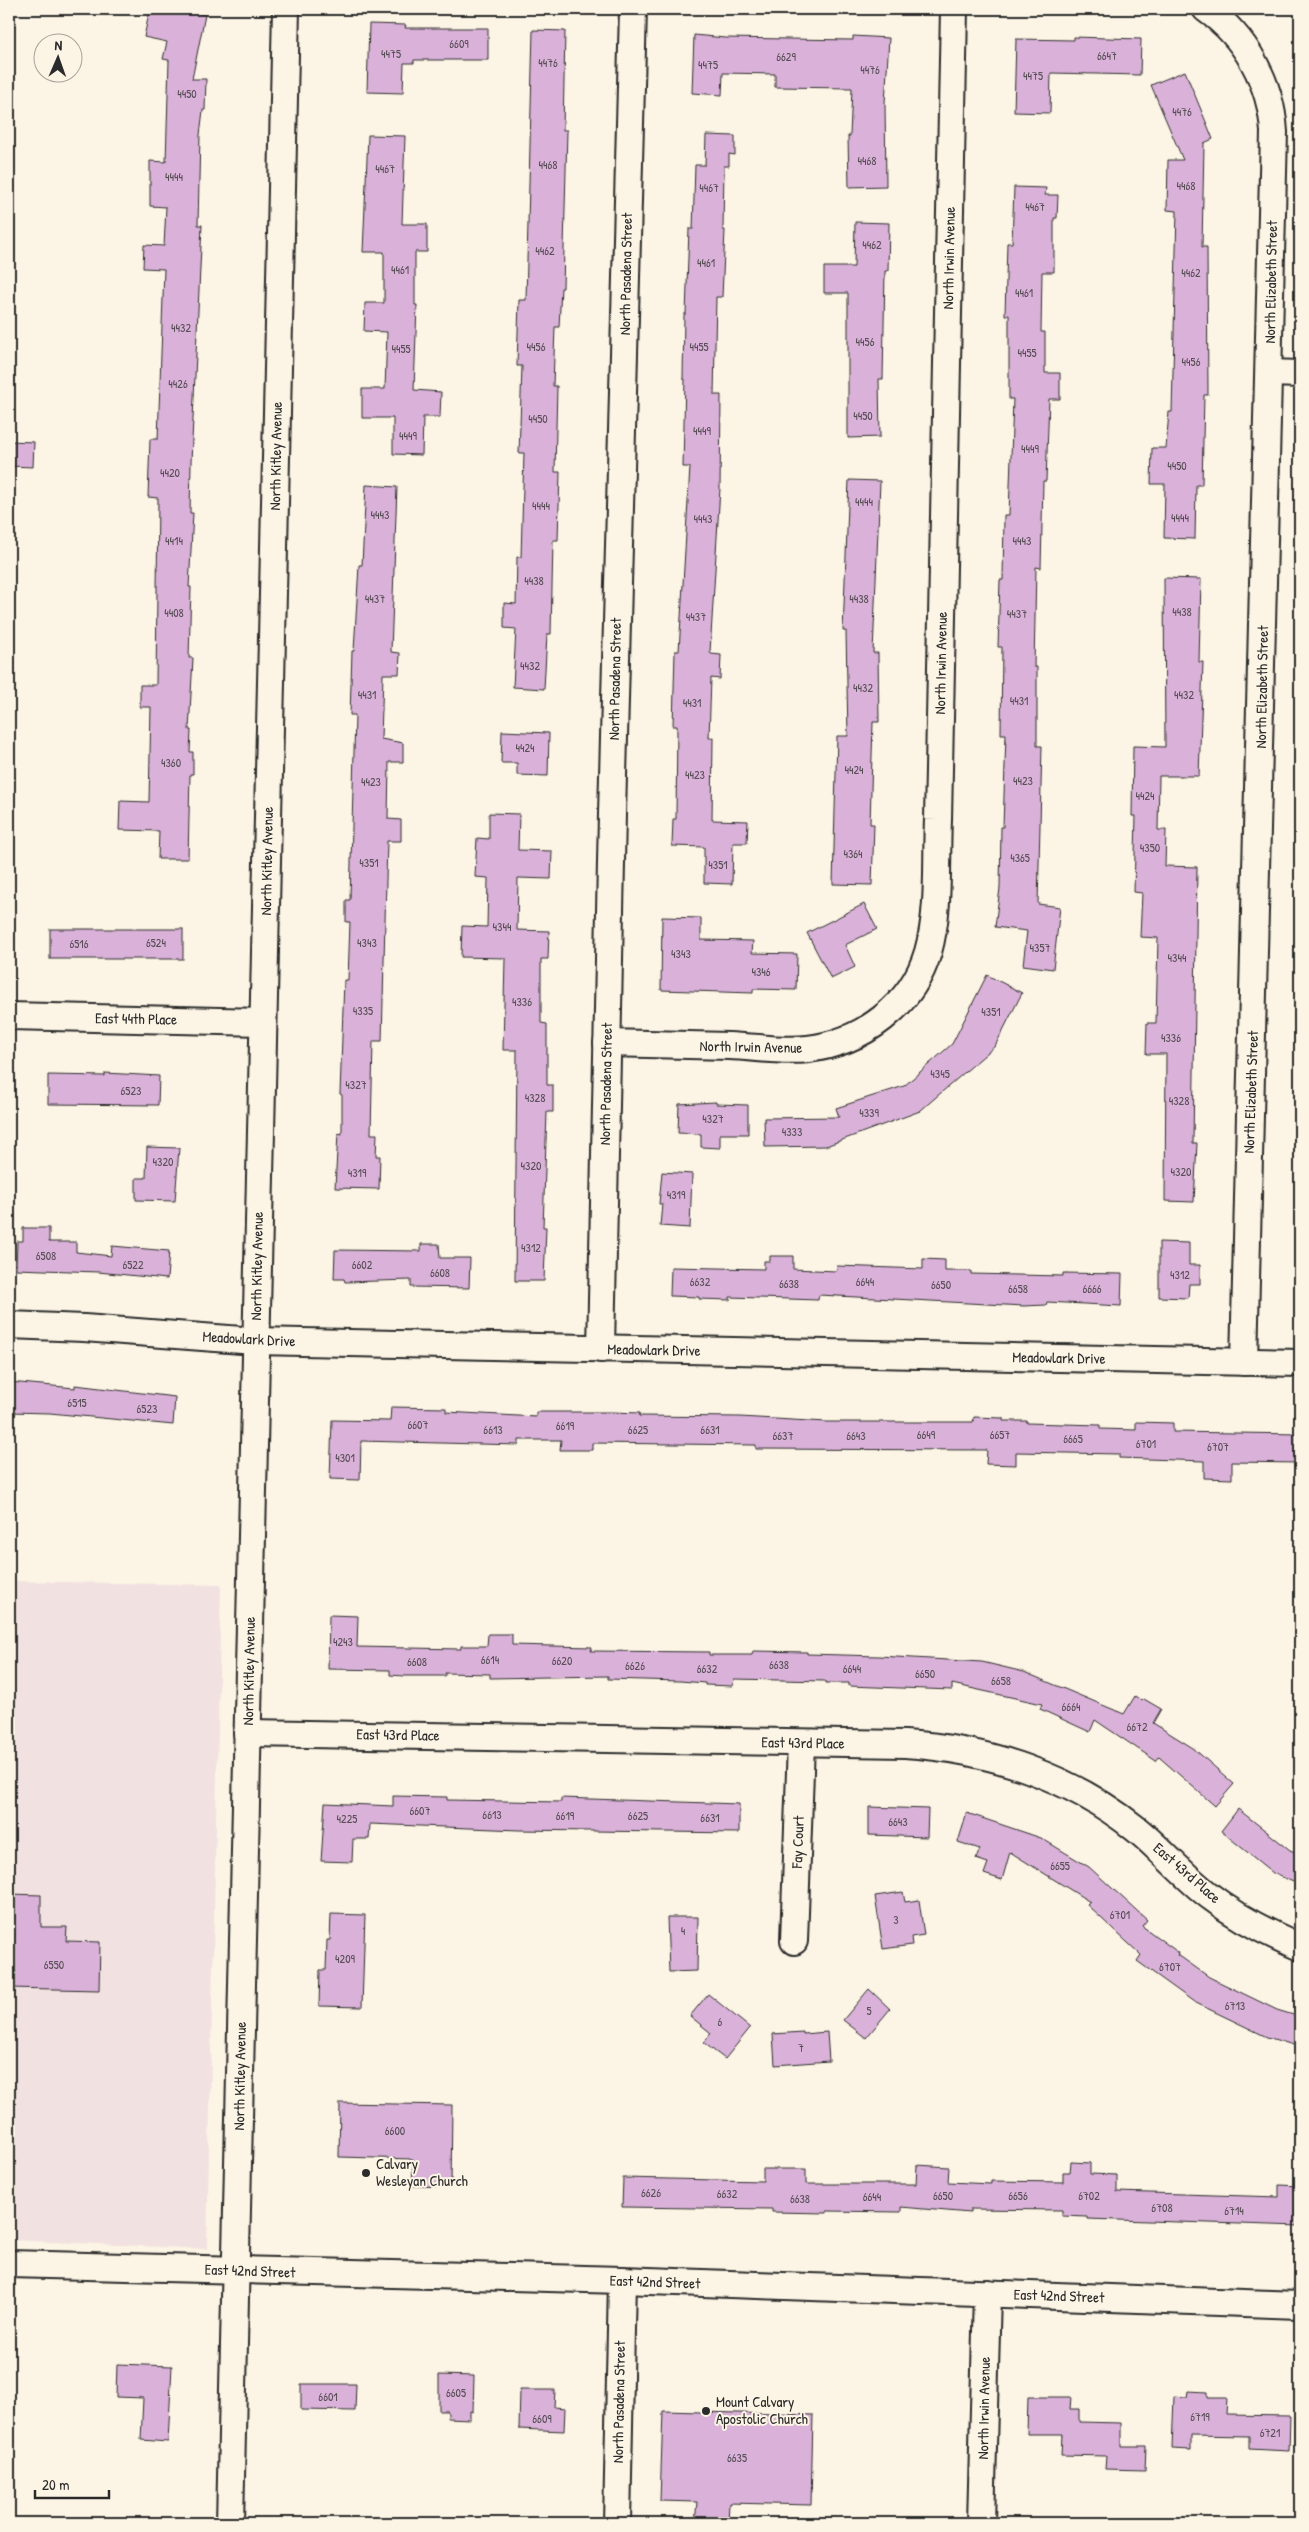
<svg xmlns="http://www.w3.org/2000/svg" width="1309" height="2532" viewBox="0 0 1309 2532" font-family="'Patrick Hand',sans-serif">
  <rect width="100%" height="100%" fill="#fcf5e5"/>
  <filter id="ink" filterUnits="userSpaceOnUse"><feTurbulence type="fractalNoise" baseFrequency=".02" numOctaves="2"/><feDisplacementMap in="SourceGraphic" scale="10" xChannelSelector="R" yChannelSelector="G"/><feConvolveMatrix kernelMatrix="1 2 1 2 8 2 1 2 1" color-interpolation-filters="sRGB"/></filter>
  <g filter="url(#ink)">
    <polygon fill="#f2e1e1" points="9,1581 221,1585 207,2249 9,2240"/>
    <g fill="#dab2d9" stroke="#2b2b2b">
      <polygon points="150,9 191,9 191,12 205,15 192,79 206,79 205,110 203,110 200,135 198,225 202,225 191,462 190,513 193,513 189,587 191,587 189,658 193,658 189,730 191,730 190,752 193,752 193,774 190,774 188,859 158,859 159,831 119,830 120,801 149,802 151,707 140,707 140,685 156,685 158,498 148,497 150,439 158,439 164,269 143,268 144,245 164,246 166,207 150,206 150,161 166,162 169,60 163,59 167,42 144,37"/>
      <polygon points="369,24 406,25 405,28 488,28 488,60 414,60 414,63 404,63 403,93 367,92"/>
      <polygon points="533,30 565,31 563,130 567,130 563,288 561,288 559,327 555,327 553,386 557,386 555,472 560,472 558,540 553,540 551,634 547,634 544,689 513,687 516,629 504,628 504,603 516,604 517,557 521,557 524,453 519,453 522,366 517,366 519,300 526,300"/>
      <polygon points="694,35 725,38 853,40 853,36 889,38 885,103 886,186 849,187 848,136 850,136 852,88 775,87 775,74 723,73 722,95 692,93"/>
      <polygon points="1074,37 1141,39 1140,75 1051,73 1050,113 1014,112 1016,39 1074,40"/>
      <polygon points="1185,71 1213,139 1204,143 1202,247 1207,247 1208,395 1204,395 1202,485 1196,485 1195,539 1164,538 1165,484 1151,484 1152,448 1166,448 1169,412 1172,412 1177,211 1167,210 1168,160 1183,160 1151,85"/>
      <polygon points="368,135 405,136 402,224 427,224 427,252 415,252 415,305 417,305 414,390 441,392 440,417 423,417 422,455 393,454 393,418 362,418 362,389 385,389 387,332 364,331 365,303 384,303 384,252 363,252"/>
      <polygon points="706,135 735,136 735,155 729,154 729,166 724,166 723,230 725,230 722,297 716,297 714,395 721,395 720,488 710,652 711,654 721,655 720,679 711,678 709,738 713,738 712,820 748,821 747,843 733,843 732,884 704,883 704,847 672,846 673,819 676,819 677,726 673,726 675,651 679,651 690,467 683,467 685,379 683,379 684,314 686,314 689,229 693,229 695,165 705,165"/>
      <polygon points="1014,187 1046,188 1045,195 1058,195 1057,218 1054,218 1054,272 1042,272 1041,332 1045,332 1045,373 1060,373 1060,399 1049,399 1046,481 1043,481 1041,568 1036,567 1034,667 1037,667 1037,746 1042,746 1038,904 1060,907 1053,969 1023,965 1027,931 995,927 1000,888 1001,827 1003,827 1006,734 1001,734 1002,647 998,647 1000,580 1003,580 1004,515 1009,515 1013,399 1009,399 1009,315 1005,315 1007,243 1012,243"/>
      <polygon points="855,222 889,223 888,271 885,271 883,379 879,379 880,437 848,438 848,293 824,293 824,267 854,267"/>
      <polygon points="9,441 34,442 33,467 9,466"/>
      <polygon points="849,480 880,481 873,653 878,653 879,722 873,722 870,824 874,824 872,885 833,884 837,736 848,736 846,631 843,631"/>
      <polygon points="366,485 397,487 391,652 400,653 399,674 383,674 381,739 403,743 403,762 389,762 388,819 401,820 401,841 387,841 382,1041 373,1041 371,1134 377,1134 376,1156 380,1156 379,1189 335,1188 338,1133 342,1134 342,1095 340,1094 344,980 348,980 350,922 346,922 346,900 350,900 355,715 350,715 352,651 354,651 359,565 362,565"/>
      <polygon points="1164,578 1201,579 1199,662 1203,662 1199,776 1159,776 1158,830 1166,830 1165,866 1197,867 1193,1143 1197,1143 1194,1202 1165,1201 1166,1054 1146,1054 1147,1023 1156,1023 1158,938 1140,937 1142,893 1134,892 1136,816 1132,816 1133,746 1165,747"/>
      <polygon points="502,731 549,733 548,776 517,775 517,763 501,763"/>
      <polygon points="489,813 519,814 518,850 552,851 551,879 518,878 517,930 549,931 548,959 541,959 541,1023 547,1024 547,1085 553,1085 553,1112 547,1112 543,1227 546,1227 544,1281 515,1281 517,1050 503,1050 505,958 461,957 462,926 487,927 488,878 475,877 477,838 489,839"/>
      <polygon points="864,904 877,929 845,945 855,967 831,979 807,933"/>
      <polygon points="662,917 701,918 701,940 753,941 752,953 797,954 796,990 753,989 753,993 661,990"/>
      <rect x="50" y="929" width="133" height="30"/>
      <polygon points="987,975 1022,993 995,1046 920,1111 826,1146 765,1147 764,1118 839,1117 836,1108 904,1086 952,1044"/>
      <polygon points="105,1073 159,1076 158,1105 48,1104 48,1075 105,1076"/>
      <polygon points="716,1102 716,1104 748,1105 748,1134 720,1134 720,1148 701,1147 701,1134 678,1133 679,1104"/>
      <polygon points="147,1147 179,1148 175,1201 136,1200 136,1178 146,1178"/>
      <polygon points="662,1172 692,1174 690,1228 660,1226 662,1204 659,1204"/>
      <polygon points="23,1228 49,1228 49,1242 76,1242 76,1252 111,1256 112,1246 169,1251 167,1279 98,1272 16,1269 17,1241 23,1241"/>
      <polygon points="1159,1242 1189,1243 1189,1265 1200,1265 1200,1284 1189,1284 1188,1298 1159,1297"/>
      <polygon points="421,1244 439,1244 440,1258 470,1258 469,1288 411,1287 411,1280 345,1282 344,1279 334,1279 335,1250 421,1251"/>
      <polygon points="770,1256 793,1256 793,1269 836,1271 837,1266 923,1269 923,1259 945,1260 945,1271 971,1271 971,1274 1063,1276 1063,1273 1122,1274 1121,1306 1047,1302 1046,1305 1024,1306 819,1295 818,1300 730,1297 730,1300 699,1299 699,1297 670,1296 671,1267 764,1269 764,1261 770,1261"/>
      <polygon points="9,1382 75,1388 75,1385 175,1397 173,1425 50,1413 9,1412"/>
      <polygon points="391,1407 446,1408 446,1412 536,1417 536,1412 612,1412 640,1413 639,1416 740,1417 827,1422 973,1422 974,1417 1003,1418 1003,1421 1027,1421 1027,1423 1100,1425 1100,1429 1136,1430 1136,1422 1173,1423 1173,1432 1300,1434 1300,1463 1232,1462 1232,1479 1204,1478 1204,1461 1119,1458 1119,1454 1016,1452 1016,1465 986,1464 987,1450 756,1449 756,1445 592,1443 592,1450 560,1450 561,1440 519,1440 519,1445 361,1441 360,1480 330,1479 332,1420 390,1421"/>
      <polygon points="329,1615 358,1616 357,1647 461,1649 461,1646 487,1646 488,1634 512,1634 512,1645 592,1647 591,1651 709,1652 709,1655 752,1655 753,1651 807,1652 807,1654 879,1656 982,1662 1024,1672 1124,1714 1135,1696 1142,1701 1144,1699 1161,1709 1153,1723 1193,1748 1234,1784 1215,1806 1159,1757 1156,1761 1095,1720 1090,1732 1040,1709 1042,1704 952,1684 952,1690 849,1686 849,1683 825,1683 825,1681 734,1679 733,1686 705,1685 705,1683 680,1681 608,1679 608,1676 490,1678 490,1674 445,1673 445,1676 404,1676 390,1675 390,1670 328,1669"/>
      <polygon points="393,1796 447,1797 447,1800 561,1802 561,1798 739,1804 739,1833 519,1830 370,1824 369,1839 353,1839 352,1862 321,1861 325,1803 393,1806"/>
      <polygon points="869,1807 928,1809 927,1837 869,1835"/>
      <polygon points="1238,1809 1290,1850 1300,1854 1300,1885 1273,1873 1221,1831"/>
      <polygon points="967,1813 1041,1838 1089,1867 1147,1920 1142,1926 1179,1953 1178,1955 1209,1977 1277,2010 1300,2017 1300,2047 1267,2037 1194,2002 1137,1961 1141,1955 1087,1905 1090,1902 1010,1852 1002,1880 984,1874 988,1863 976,1859 980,1849 958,1842"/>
      <polygon points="903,1892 905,1902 919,1900 924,1935 911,1937 912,1945 883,1949 875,1896"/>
      <polygon points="9,1894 41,1895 41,1927 67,1927 66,1941 100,1942 99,1990 9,1988"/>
      <polygon points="331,1914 365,1915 362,2007 319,2006 320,1970 326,1970 327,1940 330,1940"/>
      <polygon points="667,1917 698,1917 697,1971 669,1972"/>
      <polygon points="869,1989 890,2009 866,2038 843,2020"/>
      <polygon points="708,1994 750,2028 725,2059 704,2043 711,2033 690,2016"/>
      <polygon points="803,2032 803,2034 827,2032 829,2061 775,2065 773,2034"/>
      <polygon points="340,2103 452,2105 451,2187 412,2186 413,2159 339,2157"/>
      <polygon points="1071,2162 1090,2163 1090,2174 1117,2175 1117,2192 1279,2197 1279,2185 1300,2186 1300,2226 1087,2219 1087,2217 1062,2216 1062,2210 970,2209 970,2213 901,2207 901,2212 827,2211 827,2213 772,2212 772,2209 622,2207 623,2178 763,2181 763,2169 806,2169 806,2184 916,2184 917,2165 949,2167 948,2182 991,2184 991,2181 1063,2182 1063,2172 1070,2172"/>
      <polygon points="117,2364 172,2366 168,2442 141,2440 143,2398 116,2397"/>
      <polygon points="439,2375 474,2376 473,2412 470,2411 470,2419 448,2418 448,2411 439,2411"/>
      <polygon points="301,2384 356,2384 355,2411 301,2410"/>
      <polygon points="520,2390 555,2390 554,2407 565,2408 564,2431 519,2429"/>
      <polygon points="1188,2391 1207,2392 1207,2398 1227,2398 1226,2415 1290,2416 1289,2451 1249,2449 1249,2436 1191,2435 1191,2450 1172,2449 1174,2396 1187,2397"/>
      <polygon points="1028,2397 1071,2397 1070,2409 1079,2409 1079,2422 1121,2423 1121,2446 1146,2446 1145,2470 1105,2469 1106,2456 1061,2455 1062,2434 1027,2434"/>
      <polygon points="663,2411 813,2415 811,2505 729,2503 728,2523 695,2523 697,2502 660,2501"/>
    </g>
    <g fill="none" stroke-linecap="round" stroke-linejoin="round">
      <defs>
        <g id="minor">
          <path d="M1206 9C1246 37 1271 83 1274 132L1244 1362"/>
          <polyline points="1269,373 1300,374"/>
          <polyline points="9,1016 263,1022"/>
          <path d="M607 1043C648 1044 688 1045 729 1046 754 1047 783 1052 808 1049 863 1042 912 1006 928 952 940 910 936 863 938 820L954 9"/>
          <polyline points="9,1325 84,1328 255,1341 1300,1363"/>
          <polyline points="601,1349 612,814 633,9"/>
          <path d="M247 1733 905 1744C988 1749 1070 1776 1136 1829 1162 1850 1184 1877 1211 1897 1238 1918 1269 1934 1300 1947"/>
          <polyline points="794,1941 801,1743"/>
          <polyline points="9,2264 622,2280 1300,2305"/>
          <polyline points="230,2523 286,9"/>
          <polyline points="617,2523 622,2280"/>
          <polyline points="981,2523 987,2293"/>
        </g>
      </defs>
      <use href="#minor" stroke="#2b2b2b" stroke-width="30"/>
      <use href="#minor" stroke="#fcf5e5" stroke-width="26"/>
    </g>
  </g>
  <g fill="#2b2b2b" stroke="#fcf5e5" stroke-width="2">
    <circle cx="366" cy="2173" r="5"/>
    <circle cx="706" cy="2411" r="5"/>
  </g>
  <g text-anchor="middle" stroke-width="4" stroke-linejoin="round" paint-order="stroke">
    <g font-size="12" fill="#574d56">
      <text x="459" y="48">6609</text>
      <text x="391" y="58">4475</text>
      <text x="1107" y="60">6647</text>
      <text x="786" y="61">6629</text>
      <text x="548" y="67">4476</text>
      <text x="708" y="69">4475</text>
      <text x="870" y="74">4476</text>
      <text x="1033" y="80">4475</text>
      <text x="187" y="98">4450</text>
      <text x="1182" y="116">4476</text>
      <text x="867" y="165">4468</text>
      <text x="548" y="169">4468</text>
      <text x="385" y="173">4467</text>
      <text x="174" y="181">4444</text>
      <text x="1186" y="190">4468</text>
      <text x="709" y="192">4467</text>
      <text x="1035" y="211">4467</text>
      <text x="872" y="249">4462</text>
      <text x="545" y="255">4462</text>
      <text x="706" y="267">4461</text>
      <text x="400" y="274">4461</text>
      <text x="1191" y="277">4462</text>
      <text x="1024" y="297">4461</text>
      <text x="181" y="332">4432</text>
      <text x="865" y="346">4456</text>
      <text x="536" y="351">4456</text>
      <text x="699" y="351">4455</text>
      <text x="401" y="353">4455</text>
      <text x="1027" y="357">4455</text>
      <text x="1191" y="366">4456</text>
      <text x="178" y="388">4426</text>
      <text x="863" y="420">4450</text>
      <text x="538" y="423">4450</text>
      <text x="702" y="435">4449</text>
      <text x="408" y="440">4449</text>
      <text x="1030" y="453">4449</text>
      <text x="1177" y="470">4450</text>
      <text x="170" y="477">4420</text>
      <text x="864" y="506">4444</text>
      <text x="541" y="510">4444</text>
      <text x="380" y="519">4443</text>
      <text x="1180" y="522">4444</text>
      <text x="703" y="523">4443</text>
      <text x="174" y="545">4414</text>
      <text x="1022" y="545">4443</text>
      <text x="534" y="585">4438</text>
      <text x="375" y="603">4437</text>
      <text x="859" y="603">4438</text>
      <text x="1182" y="616">4438</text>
      <text x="174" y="617">4408</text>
      <text x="1017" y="618">4437</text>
      <text x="696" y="621">4437</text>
      <text x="530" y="670">4432</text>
      <text x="863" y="692">4432</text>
      <text x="367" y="699">4431</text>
      <text x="1184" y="699">4432</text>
      <text x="1019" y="705">4431</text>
      <text x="692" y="707">4431</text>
      <text x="525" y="752">4424</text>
      <text x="171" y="767">4360</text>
      <text x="854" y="774">4424</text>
      <text x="695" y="779">4423</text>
      <text x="1023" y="785">4423</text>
      <text x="371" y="786">4423</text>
      <text x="1145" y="800">4424</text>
      <text x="1150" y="852">4350</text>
      <text x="853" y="858">4364</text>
      <text x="1020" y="862">4365</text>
      <text x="369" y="867">4351</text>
      <text x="718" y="869">4351</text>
      <text x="502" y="931">4344</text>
      <text x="156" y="947">6524</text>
      <text x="367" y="947">4343</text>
      <text x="79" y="948">6516</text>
      <text x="1040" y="952">4357</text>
      <text x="681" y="958">4343</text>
      <text x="1177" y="962">4344</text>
      <text x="761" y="976">4346</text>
      <text x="522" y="1006">4336</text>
      <text x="363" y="1015">4335</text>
      <text x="991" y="1016">4351</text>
      <text x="1171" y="1042">4336</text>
      <text x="940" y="1078">4345</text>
      <text x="356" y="1089">4327</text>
      <text x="131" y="1095">6523</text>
      <text x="535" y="1102">4328</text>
      <text x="1179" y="1105">4328</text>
      <text x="869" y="1117">4339</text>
      <text x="713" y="1123">4327</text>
      <text x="792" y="1136">4333</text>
      <text x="163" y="1166">4320</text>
      <text x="531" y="1170">4320</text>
      <text x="1181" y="1176">4320</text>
      <text x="357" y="1177">4319</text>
      <text x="676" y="1199">4319</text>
      <text x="531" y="1252">4312</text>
      <text x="46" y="1260">6508</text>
      <text x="133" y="1269">6522</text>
      <text x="362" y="1269">6602</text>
      <text x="440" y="1277">6608</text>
      <text x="1180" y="1279">4312</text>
      <text x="700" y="1286">6632</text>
      <text x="865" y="1286">6644</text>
      <text x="789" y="1288">6638</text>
      <text x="941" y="1289">6650</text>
      <text x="1018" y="1293">6658</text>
      <text x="1092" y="1293">6666</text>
      <text x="77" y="1407">6515</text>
      <text x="147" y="1413">6523</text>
      <text x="418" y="1429">6607</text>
      <text x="565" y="1430">6619</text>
      <text x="493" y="1434">6613</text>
      <text x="638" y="1434">6625</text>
      <text x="710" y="1434">6631</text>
      <text x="926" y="1439">6649</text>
      <text x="1000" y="1439">6657</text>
      <text x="783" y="1440">6637</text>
      <text x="856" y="1440">6643</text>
      <text x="1073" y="1443">6665</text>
      <text x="1146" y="1448">6701</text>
      <text x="1218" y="1451">6707</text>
      <text x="345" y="1462">4301</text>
      <text x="343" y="1646">4243</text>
      <text x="490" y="1664">6614</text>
      <text x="562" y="1665">6620</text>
      <text x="417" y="1666">6608</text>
      <text x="779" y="1669">6638</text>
      <text x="635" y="1670">6626</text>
      <text x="707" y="1673">6632</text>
      <text x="852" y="1673">6644</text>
      <text x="925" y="1678">6650</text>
      <text x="1001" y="1685">6658</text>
      <text x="1071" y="1711">6664</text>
      <text x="1137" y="1731">6672</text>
      <text x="420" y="1815">6607</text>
      <text x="492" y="1819">6613</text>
      <text x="565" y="1820">6619</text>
      <text x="638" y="1820">6625</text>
      <text x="710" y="1822">6631</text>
      <text x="347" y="1823">4225</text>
      <text x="898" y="1826">6643</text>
      <text x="1060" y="1870">6655</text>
      <text x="1120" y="1919">6701</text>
      <text x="896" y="1924">3</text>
      <text x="683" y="1935">4</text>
      <text x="345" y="1963">4209</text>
      <text x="54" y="1969">6550</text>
      <text x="1170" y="1971">6707</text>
      <text x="1235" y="2010">6713</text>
      <text x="869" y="2015">5</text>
      <text x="720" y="2026">6</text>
      <text x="801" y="2052">7</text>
      <text x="395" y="2135">6600</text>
      <text x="651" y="2197">6626</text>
      <text x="727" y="2198">6632</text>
      <text x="943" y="2200">6650</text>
      <text x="1018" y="2200">6656</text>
      <text x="1089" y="2200">6702</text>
      <text x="872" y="2201">6644</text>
      <text x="800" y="2203">6638</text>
      <text x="1162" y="2212">6708</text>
      <text x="1234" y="2215">6714</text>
      <text x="456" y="2397">6605</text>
      <text x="328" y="2401">6601</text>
      <text x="1200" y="2421">6719</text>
      <text x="542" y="2423">6609</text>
      <text x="1270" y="2437">6721</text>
      <text x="737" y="2462">6635</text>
    </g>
    <g font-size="15" fill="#2b2b2b" stroke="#fcf5e5">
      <text transform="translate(949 258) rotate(-89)" y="5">North Irwin Avenue</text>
      <text transform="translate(626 274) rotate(-89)" y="5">North Pasadena Street</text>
      <text transform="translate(1271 282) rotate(-89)" y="5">North Elizabeth Street</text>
      <text transform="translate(276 456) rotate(-89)" y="5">North Kitley Avenue</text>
      <text transform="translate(941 663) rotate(-89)" y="5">North Irwin Avenue</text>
      <text transform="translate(615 679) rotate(-89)" y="5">North Pasadena Street</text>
      <text transform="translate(1262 687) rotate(-89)" y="5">North Elizabeth Street</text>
      <text transform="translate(267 861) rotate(-89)" y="5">North Kitley Avenue</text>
      <text transform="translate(136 1019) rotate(1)" y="5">East 44th Place</text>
      <text transform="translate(751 1047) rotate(1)" y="5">North Irwin Avenue</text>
      <text transform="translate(606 1084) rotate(-89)" y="5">North Pasadena Street</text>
      <text transform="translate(1251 1092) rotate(-88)" y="5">North Elizabeth Street</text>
      <text transform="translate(257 1266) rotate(-89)" y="5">North Kitley Avenue</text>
      <text transform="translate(249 1339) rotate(3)" y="5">Meadowlark Drive</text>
      <text transform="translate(654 1350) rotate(1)" y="5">Meadowlark Drive</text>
      <text transform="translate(1059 1358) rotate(1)" y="5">Meadowlark Drive</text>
      <text transform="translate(249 1671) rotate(-89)" y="5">North Kitley Avenue</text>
      <text transform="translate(398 1735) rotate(1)" y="5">East 43rd Place</text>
      <text transform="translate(803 1743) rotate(1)" y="5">East 43rd Place</text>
      <text transform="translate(798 1842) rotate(-88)" y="5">Fay Court</text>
      <text transform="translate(1187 1873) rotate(41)" y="5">East 43rd Place</text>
      <text transform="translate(240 2076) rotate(-89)" y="5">North Kitley Avenue</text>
      <text transform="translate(250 2271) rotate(2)" y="5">East 42nd Street</text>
      <text transform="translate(655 2282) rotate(2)" y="5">East 42nd Street</text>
      <text transform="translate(1059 2296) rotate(2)" y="5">East 42nd Street</text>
      <text transform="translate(619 2402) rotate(-89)" y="5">North Pasadena Street</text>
      <text transform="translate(984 2408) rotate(-89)" y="5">North Irwin Avenue</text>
    </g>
    <g font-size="15" fill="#2b2b2b" stroke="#fcf5e5" text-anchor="start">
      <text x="376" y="2169">Calvary<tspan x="376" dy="17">Wesleyan Church</tspan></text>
      <text x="716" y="2407">Mount Calvary<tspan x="716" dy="17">Apostolic Church</tspan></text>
    </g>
  </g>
  <rect width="1309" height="2532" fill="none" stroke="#fcf5e5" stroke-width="30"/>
  <rect x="15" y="15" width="1279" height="2502" fill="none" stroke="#2b2b2b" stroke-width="2" filter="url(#ink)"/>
  <g transform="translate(58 58) rotate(2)"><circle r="24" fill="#fcf5e5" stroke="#a8a49b"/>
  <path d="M0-4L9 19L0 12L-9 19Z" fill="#2b2b2b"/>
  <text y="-8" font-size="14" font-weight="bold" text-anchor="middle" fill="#2b2b2b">N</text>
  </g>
  <path d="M35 2490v8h74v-8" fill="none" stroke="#2b2b2b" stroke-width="2.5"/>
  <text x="42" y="2490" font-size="15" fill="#2b2b2b" stroke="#fcf5e5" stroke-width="4" paint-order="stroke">20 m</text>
</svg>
